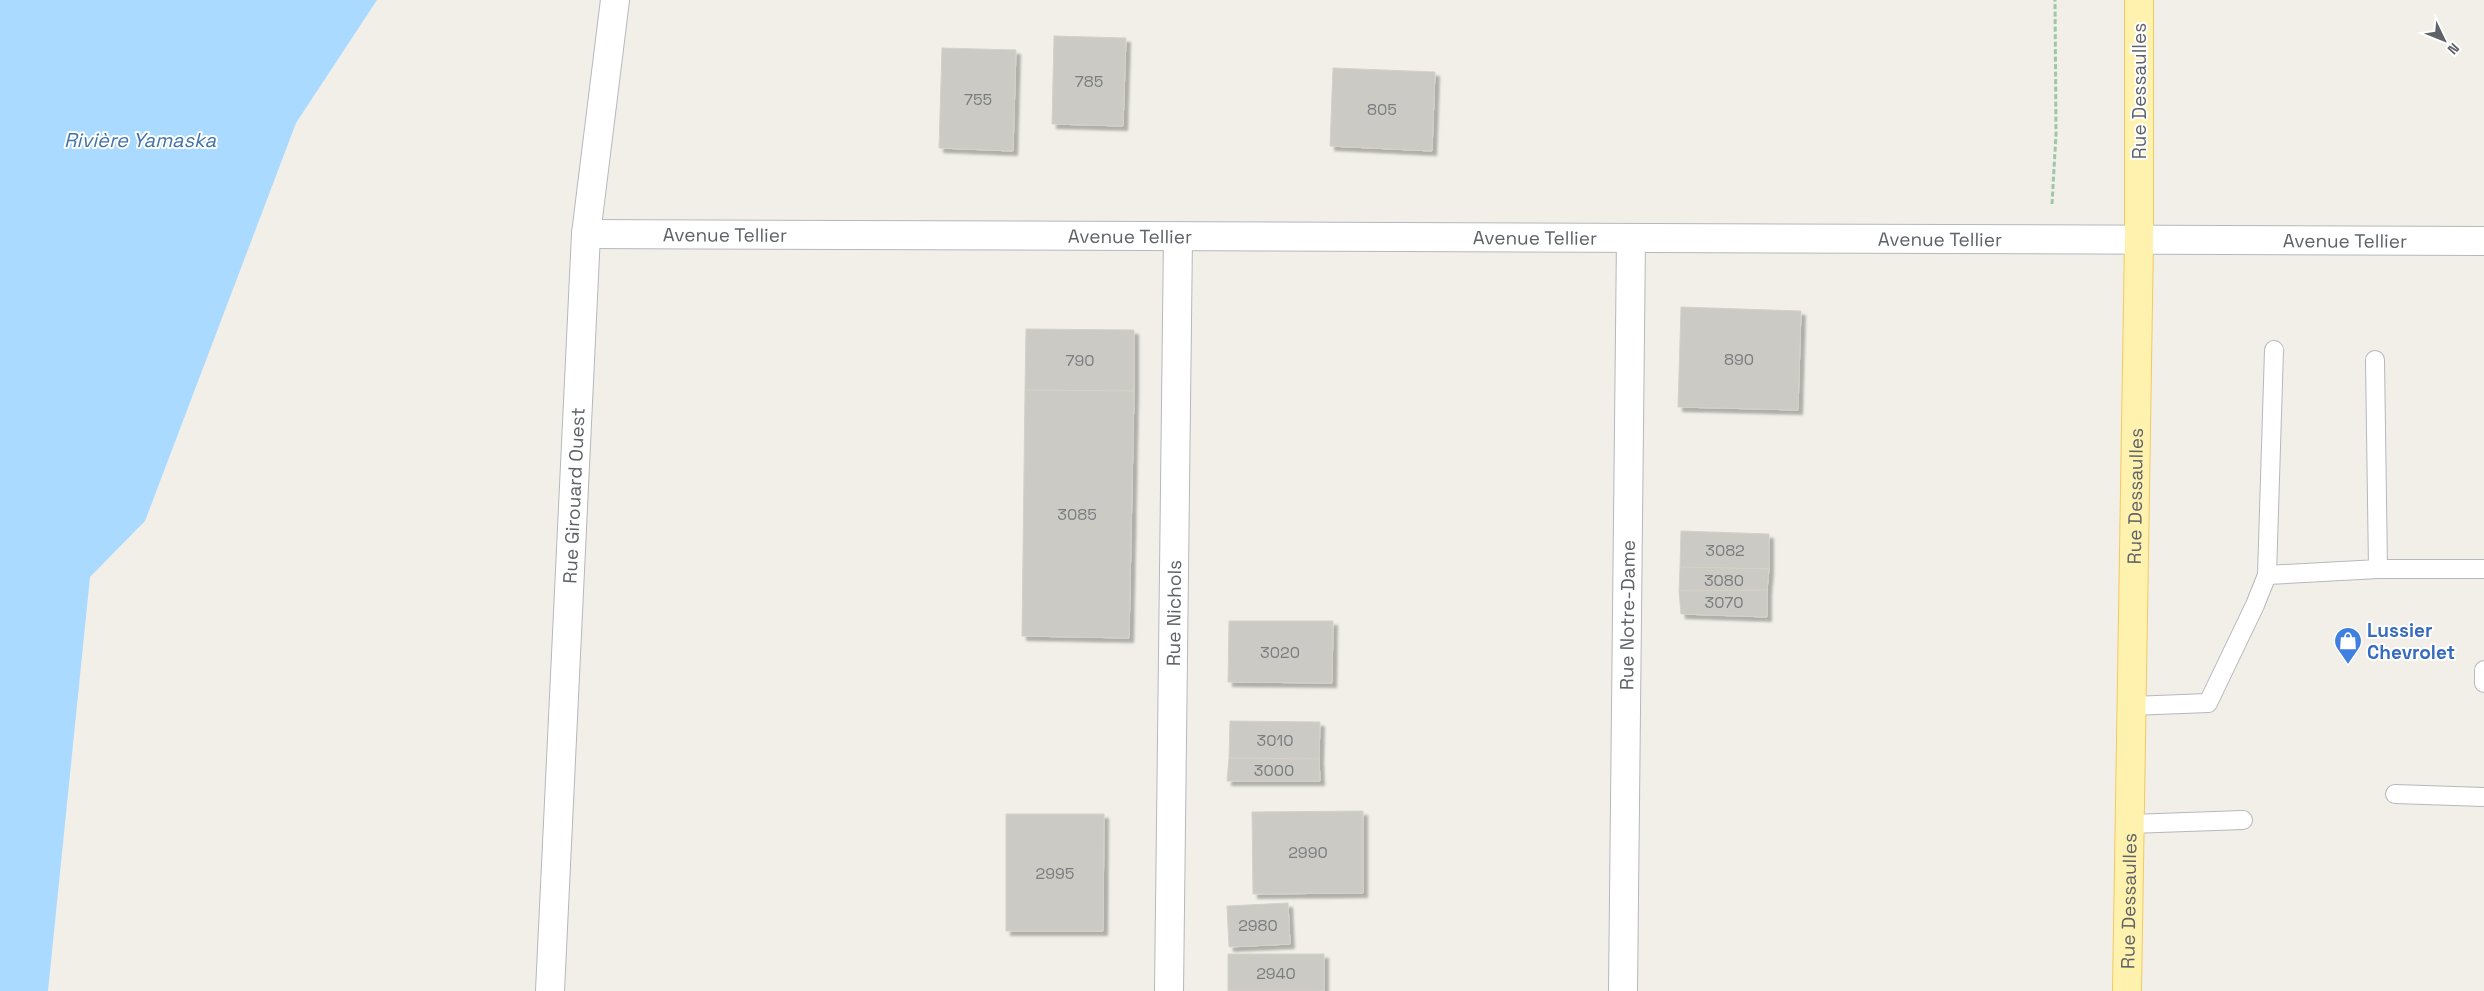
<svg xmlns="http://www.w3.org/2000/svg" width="2484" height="991" viewBox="0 0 2484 991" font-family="'Space Grotesk',sans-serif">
  <defs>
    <filter id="shadow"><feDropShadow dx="4.5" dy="4.5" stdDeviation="1" flood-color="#0004"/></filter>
  </defs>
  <rect width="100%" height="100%" fill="#f1efe8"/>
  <polygon fill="#aadaff" points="0,0 377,0 296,123 145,521 90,577 48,991 0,991"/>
  <g fill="#cccac5" stroke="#d6d1c6" filter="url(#shadow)">
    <polygon points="1054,36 1126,38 1123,126 1052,124"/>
    <polygon points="942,48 1016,50 1013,151 939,148"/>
    <polygon points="1333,68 1435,72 1432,151 1330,146"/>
    <polygon points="1681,307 1801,311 1798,410 1678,407"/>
    <polygon points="1026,329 1134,330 1134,391 1025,390"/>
    <polygon points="1025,390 1134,391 1129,638 1022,636"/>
    <polygon points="1681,531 1769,534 1769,569 1680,567"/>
    <polygon points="1680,567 1769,569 1767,590 1679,591"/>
    <polygon points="1767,590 1767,617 1681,614 1679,591"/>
    <polygon points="1229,621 1333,621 1332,683 1228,682"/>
    <polygon points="1230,721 1320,722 1319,759 1229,758"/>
    <polygon points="1229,758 1319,759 1320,781 1227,781"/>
    <polygon points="1363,811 1363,893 1253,894 1252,812"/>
    <polygon points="1006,814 1104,814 1103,931 1006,931"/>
    <polygon points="1288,903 1290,944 1229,947 1227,906"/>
    <rect x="1228" y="954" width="96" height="37"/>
  </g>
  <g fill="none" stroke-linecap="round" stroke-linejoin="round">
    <defs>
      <g id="service">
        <polyline points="2378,569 2484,569"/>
        <polyline points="2267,575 2378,569 2375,360"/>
        <polyline points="2484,670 2484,683"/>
        <polyline points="2131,706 2208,703 2255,605 2267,575 2274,350"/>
        <polyline points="2395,794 2484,797"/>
        <polyline points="2130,824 2243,820"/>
      </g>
      <g id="minor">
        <path id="s1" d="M586 234 2484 241"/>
        <path id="s2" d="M1169 991 1178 237"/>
        <path id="s3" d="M1623 991 1631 238"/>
      </g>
      <g id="tertiary">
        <path id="s4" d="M550 991 586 234 615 0"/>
      </g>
      <g id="primary">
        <path id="s5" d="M2127 991 2139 240V0"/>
      </g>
    </defs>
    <use href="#service" stroke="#b5b8bc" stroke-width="20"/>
    <use href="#minor" stroke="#b5b8bc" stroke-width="30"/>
    <use href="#tertiary" stroke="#b5b8bc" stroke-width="30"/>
    <use href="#primary" stroke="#f2c960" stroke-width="30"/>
    <polyline stroke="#9cc7a9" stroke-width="3" stroke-dasharray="5 2.5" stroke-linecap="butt" points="2052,204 2056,134 2055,0"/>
    <use href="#service" stroke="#fff" stroke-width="18"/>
    <use href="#minor" stroke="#fff" stroke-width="28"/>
    <use href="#tertiary" stroke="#fff" stroke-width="28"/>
    <use href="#primary" stroke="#fff2af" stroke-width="28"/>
  </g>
  <defs>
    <symbol id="shop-pin" viewBox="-11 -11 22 30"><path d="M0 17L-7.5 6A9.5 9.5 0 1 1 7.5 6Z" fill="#3f7fe0" stroke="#fff"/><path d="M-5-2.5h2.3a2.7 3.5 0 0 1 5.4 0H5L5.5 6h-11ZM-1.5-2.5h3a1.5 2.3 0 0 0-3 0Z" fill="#fff"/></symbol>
  </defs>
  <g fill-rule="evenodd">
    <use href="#shop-pin" x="2332" y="625" width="32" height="43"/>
  </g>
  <g text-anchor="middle" stroke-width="4" stroke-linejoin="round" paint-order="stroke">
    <g font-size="16" fill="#7a7d7f">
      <text x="1089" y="87">785</text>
      <text x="978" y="105">755</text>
      <text x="1382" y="115">805</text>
      <text x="1739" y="365">890</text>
      <text x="1080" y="366">790</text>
      <text x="1077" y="520">3085</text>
      <text x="1725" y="556">3082</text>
      <text x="1724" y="586">3080</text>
      <text x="1724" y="608">3070</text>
      <text x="1280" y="658">3020</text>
      <text x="1275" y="746">3010</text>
      <text x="1274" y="776">3000</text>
      <text x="1308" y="858">2990</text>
      <text x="1055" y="879">2995</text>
      <text x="1258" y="931">2980</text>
      <text x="1276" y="979">2940</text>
    </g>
    <g font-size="19" fill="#5f6368" stroke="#fff">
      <text transform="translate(2139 91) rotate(-90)" y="7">Rue Dessaulles</text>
      <text dy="7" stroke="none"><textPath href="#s1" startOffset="139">Avenue Tellier</textPath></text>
      <text dy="7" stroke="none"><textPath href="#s1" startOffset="544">Avenue Tellier</textPath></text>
      <text dy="7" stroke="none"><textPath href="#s1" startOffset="949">Avenue Tellier</textPath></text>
      <text dy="7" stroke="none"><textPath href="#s1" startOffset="1354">Avenue Tellier</textPath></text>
      <text dy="7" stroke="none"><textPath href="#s1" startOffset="1759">Avenue Tellier</textPath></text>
      <text dy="7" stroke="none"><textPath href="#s4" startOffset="496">Rue Girouard Ouest</textPath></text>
      <text dy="7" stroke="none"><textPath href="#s5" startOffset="495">Rue Dessaulles</textPath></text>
      <text dy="7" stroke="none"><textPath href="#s2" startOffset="378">Rue Nichols</textPath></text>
      <text dy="7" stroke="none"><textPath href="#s3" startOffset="376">Rue Notre-Dame</textPath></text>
      <text dy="7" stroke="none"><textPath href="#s5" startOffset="90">Rue Dessaulles</textPath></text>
    </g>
    <g font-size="19" font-weight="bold" fill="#366cbe" stroke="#fff" text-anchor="start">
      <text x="2367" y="637">Lussier<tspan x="2367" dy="22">Chevrolet</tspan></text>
    </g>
    <g font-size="20" font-style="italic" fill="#4174aa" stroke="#fff">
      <text x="140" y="147">Rivière Yamaska</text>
    </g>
  </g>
  <g transform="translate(2444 40) rotate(133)" stroke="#ffffff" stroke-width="4" paint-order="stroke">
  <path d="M0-4L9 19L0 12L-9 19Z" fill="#5f6368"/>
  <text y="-8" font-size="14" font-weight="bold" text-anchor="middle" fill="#5f6368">N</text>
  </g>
</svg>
